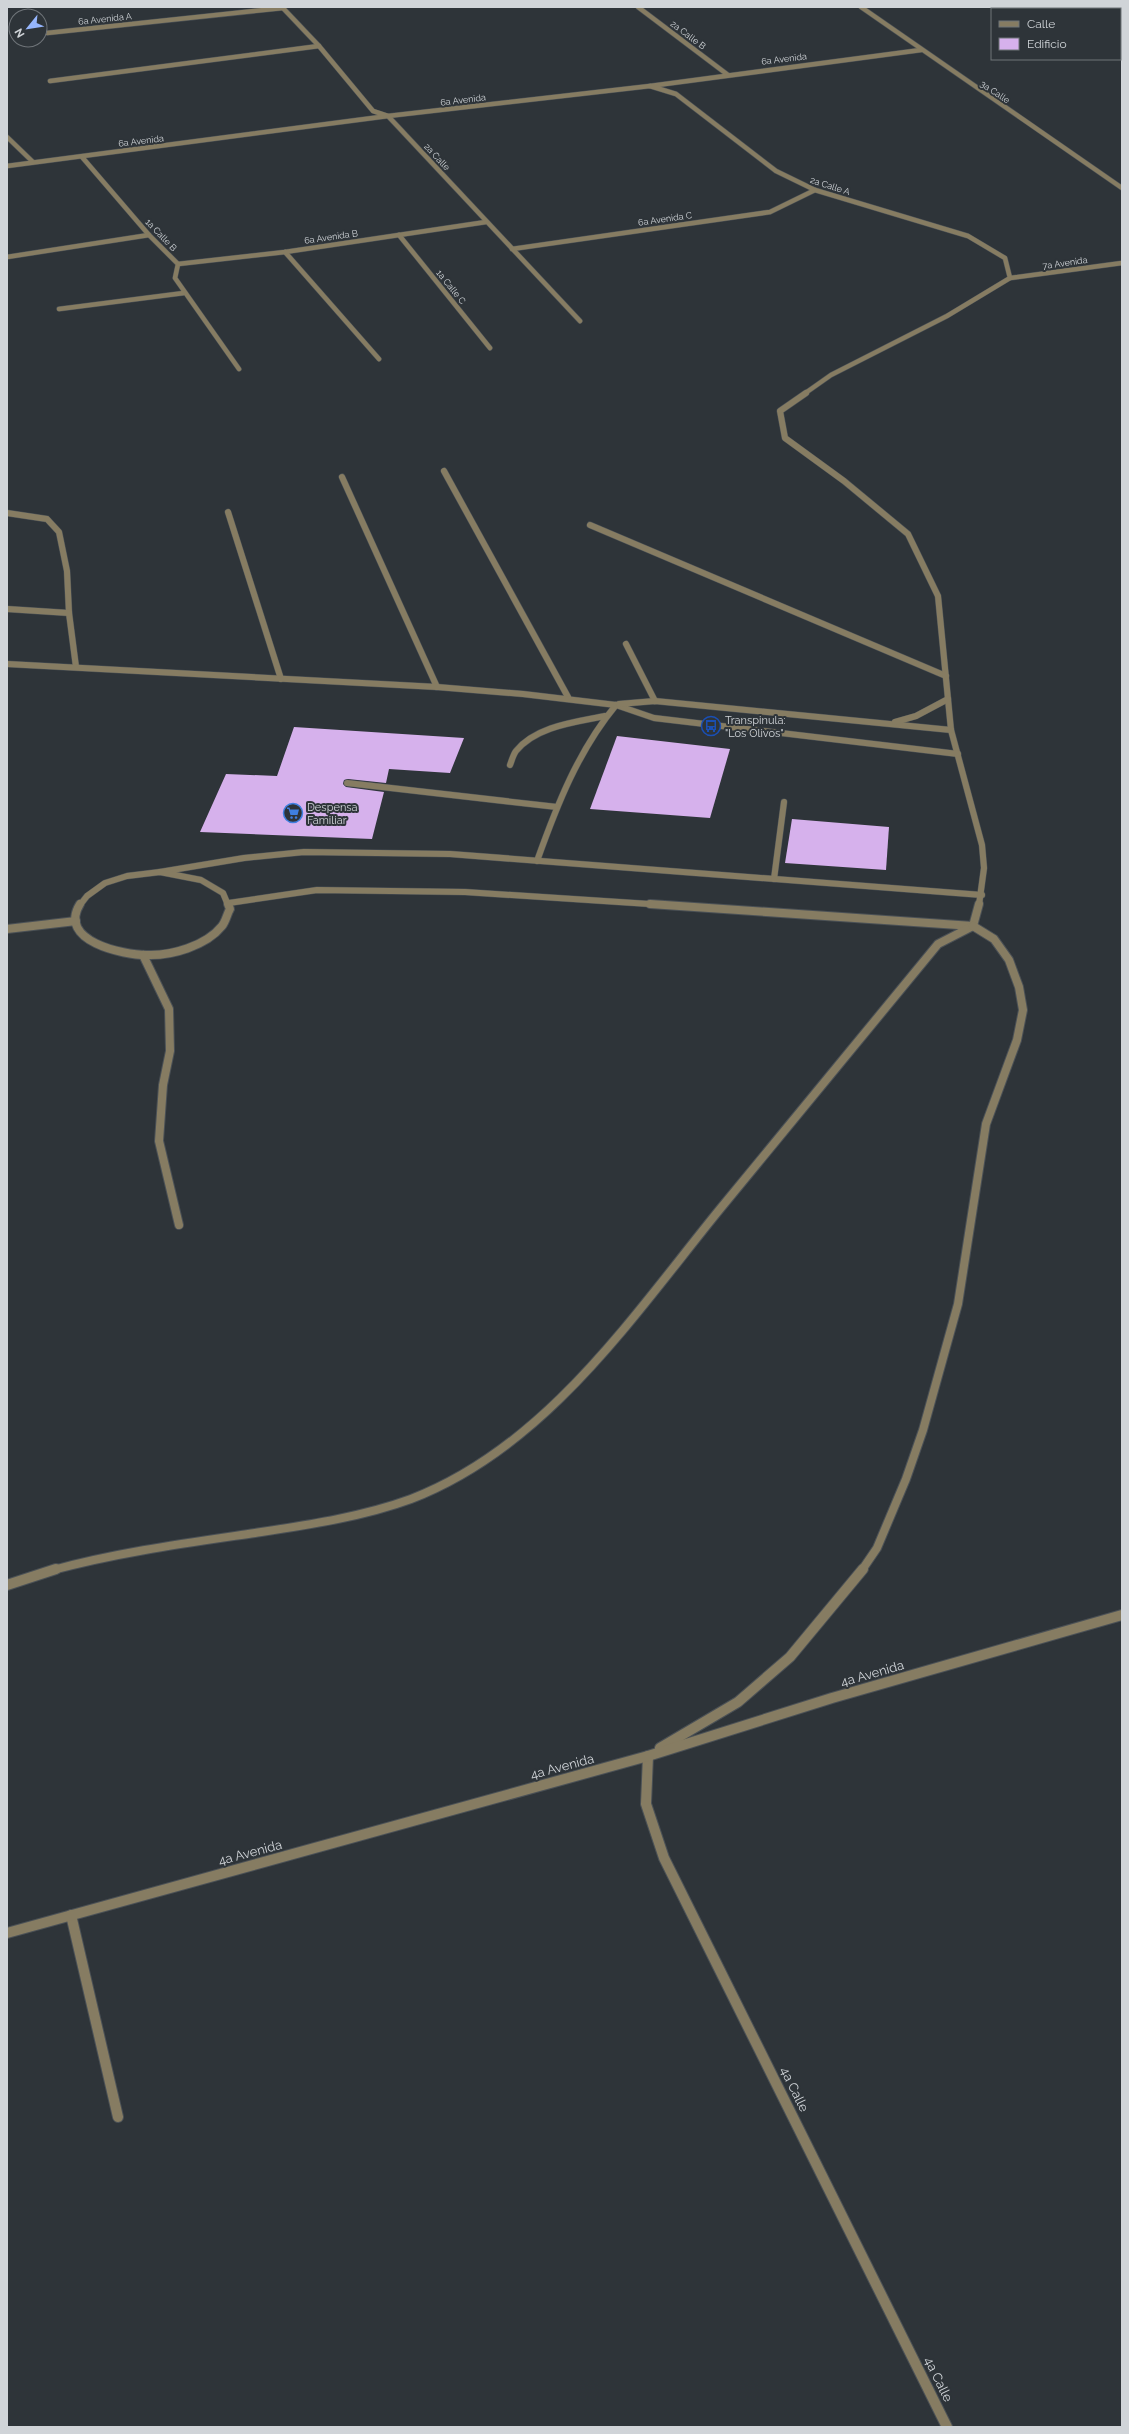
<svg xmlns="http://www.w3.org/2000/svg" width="1129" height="2434" viewBox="0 0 1129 2434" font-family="Raleway,sans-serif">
  <rect width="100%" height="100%" fill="#2e3439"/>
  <g fill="#d6b1ec">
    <polygon points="294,727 464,738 450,773 389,769 386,783 348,779 344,780 343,784 346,787 384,792 372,839 200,832 226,774 277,776"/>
    <polygon points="617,736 730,749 710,818 590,809"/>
    <polygon points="792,819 889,827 886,870 785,863"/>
  </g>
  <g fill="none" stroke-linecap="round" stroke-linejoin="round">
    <defs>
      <g id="service-far1">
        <path d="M510 765C512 760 513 755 516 751 536 726 576 722 605 716"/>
        <polyline points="347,783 557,807"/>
        <path d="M537 861C557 805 578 751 616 705"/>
        <polyline points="160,872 244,858 304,852 450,854 982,895"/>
        <polyline points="774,879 784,802"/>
        <polyline points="229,903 317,890 465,892 665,905"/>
        <polyline points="80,905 87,896 105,883 127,876 160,872 201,880 223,893 228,905"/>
      </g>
      <g id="service">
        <path d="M80 904C57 941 123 955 147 955 171 956 206 946 222 926 226 921 227 914 230 909L228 904"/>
        <polyline points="650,904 973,926"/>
        <polyline points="7,929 76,921"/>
        <polyline points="143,955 169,1009 170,1051 163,1085 159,1141 179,1225"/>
      </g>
      <g id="minor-far2">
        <polyline points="638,7 728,75"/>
        <polyline points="861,7 1122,188"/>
        <polyline points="47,33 283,8"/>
        <polyline points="50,81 319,46"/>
        <polyline points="650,86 921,50"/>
        <polyline points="7,137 33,162"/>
        <polyline points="82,157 149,235 178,264 175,278 239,369"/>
        <polyline points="7,166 388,116 580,321"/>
        <polyline points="399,235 490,348"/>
        <polyline points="512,249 770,212 815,190"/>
        <polyline points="285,252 379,359"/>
        <polyline points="7,257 149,235"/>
        <polyline points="178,264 285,252 486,222"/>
        <polyline points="1010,278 1122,263"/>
        <polyline points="59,309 184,293"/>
      </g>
      <g id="minor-far1">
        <polyline points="444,471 568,697"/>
        <polyline points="342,477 437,687"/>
        <polyline points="228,512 281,679"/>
        <polyline points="7,513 47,519 59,532 67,571 69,613 76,667"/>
        <polyline points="590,525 946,676"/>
        <polyline points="7,609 69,613"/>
        <polyline points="626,644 655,701"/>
      </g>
      <g id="minor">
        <polyline points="648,1756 646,1804 664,1858 947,2427"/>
        <polyline points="71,1915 118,2117"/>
      </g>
      <polyline id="tertiary-far3" points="282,7 319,46 373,111 388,116 650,86 676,94 776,171 815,190 968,236 1005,258 1010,278 947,316 831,375 804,394"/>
      <g id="tertiary-far2">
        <polyline points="806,393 780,411 785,438 844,481 908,534 938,596 951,730 982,845 984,868 979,905"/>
        <polyline points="7,664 437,687 523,694 616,705 654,718 958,754"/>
        <polyline points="619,704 655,701 951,730"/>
        <polyline points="895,722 916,716 948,699"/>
      </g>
      <g id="tertiary-far1">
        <polyline points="973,926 979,904"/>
        <path d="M53 1570C119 1552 187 1543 255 1533 307 1525 362 1517 411 1499 546 1447 632 1317 720 1209 793 1121 865 1032 938 944L973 926"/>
        <polyline points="862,1570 877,1548 906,1479 923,1430 958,1304 986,1124 1017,1040 1023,1010 1019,987 1009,960 994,939 973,926"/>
      </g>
      <g id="tertiary">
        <polyline points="7,1585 56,1569"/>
        <polyline points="660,1748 738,1702 790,1657 863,1569"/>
        <polyline points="7,1933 648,1756 832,1698 1122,1615"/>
      </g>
    </defs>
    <use href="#service-far1" stroke="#4b5156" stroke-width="7"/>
    <use href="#service" stroke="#4b5156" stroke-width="10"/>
    <use href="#minor-far2" stroke="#4b5156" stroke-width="5.5"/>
    <use href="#minor-far1" stroke="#4b5156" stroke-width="7"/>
    <use href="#minor" stroke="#4b5156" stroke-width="12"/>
    <use href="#tertiary-far3" stroke="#4b5156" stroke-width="5.5"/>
    <use href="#tertiary-far2" stroke="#4b5156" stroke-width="7"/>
    <use href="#tertiary-far1" stroke="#4b5156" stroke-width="10"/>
    <use href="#tertiary" stroke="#4b5156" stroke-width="12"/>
    <use href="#service-far1" stroke="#867c62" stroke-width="6"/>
    <use href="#service" stroke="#867c62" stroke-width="8"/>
    <use href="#minor-far2" stroke="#867c62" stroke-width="4.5"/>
    <use href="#minor-far1" stroke="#867c62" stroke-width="6"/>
    <use href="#minor" stroke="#867c62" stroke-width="10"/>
    <use href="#tertiary-far3" stroke="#867c62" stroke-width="4.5"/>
    <use href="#tertiary-far2" stroke="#867c62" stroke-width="6"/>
    <use href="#tertiary-far1" stroke="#867c62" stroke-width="8"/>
    <use href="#tertiary" stroke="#867c62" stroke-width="10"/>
  </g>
  <defs>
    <symbol id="bus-ring" viewBox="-11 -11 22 22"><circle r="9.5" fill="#2e3439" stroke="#1a4fb4" stroke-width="1.5"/><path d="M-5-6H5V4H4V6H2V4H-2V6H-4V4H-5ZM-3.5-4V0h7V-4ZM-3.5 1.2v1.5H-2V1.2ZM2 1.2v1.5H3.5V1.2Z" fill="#1a4fb4"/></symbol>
    <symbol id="supermarket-ring" viewBox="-11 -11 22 22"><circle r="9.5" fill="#2e3439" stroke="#3f7fe0" stroke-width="1.5"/><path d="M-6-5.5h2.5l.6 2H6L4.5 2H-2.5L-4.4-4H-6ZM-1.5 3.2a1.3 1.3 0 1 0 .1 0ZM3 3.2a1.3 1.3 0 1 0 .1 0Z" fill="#3f7fe0"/></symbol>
  </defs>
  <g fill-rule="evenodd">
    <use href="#bus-ring" x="700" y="715" width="22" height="22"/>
    <use href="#supermarket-ring" x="282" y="802" width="22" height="22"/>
  </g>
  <g text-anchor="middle" stroke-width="4" stroke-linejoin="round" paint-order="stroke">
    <g font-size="9" fill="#d0d4d8" stroke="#2e3439">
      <text transform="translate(105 19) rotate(-6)" y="3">6a Avenida A</text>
      <text transform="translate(688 35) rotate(37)" y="3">2a Calle B</text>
      <text transform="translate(784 59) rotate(-7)" y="3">6a Avenida</text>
      <text transform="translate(995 92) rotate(34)" y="3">3a Calle</text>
      <text transform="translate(463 100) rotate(-7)" y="3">6a Avenida</text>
      <text transform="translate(141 141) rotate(-7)" y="3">6a Avenida</text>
      <text transform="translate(437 157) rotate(47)" y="3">2a Calle</text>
      <text transform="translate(830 186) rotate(18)" y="3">2a Calle A</text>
      <text transform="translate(665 219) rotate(-8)" y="3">6a Avenida C</text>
      <text transform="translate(161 235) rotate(46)" y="3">1a Calle B</text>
      <text transform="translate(331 237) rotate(-8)" y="3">6a Avenida B</text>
      <text transform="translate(1065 263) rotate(-8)" y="3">7a Avenida</text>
      <text transform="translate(451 287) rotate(51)" y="3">1a Calle C</text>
    </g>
    <g font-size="11" fill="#d0d4d8" stroke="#2e3439" text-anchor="start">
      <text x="725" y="724">Transpinula:<tspan x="725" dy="13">"Los Olivos"</tspan></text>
      <text x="307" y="811">Despensa<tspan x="307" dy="13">Familiar</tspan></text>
    </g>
    <g font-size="13" fill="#d0d4d8" stroke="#2e3439">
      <text transform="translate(872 1673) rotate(-16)" y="5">4a Avenida</text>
      <text transform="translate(562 1766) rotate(-15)" y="5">4a Avenida</text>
      <text transform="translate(250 1852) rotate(-15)" y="5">4a Avenida</text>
      <text transform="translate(795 2089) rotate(64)" y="5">4a Calle</text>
      <text transform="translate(939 2379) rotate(64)" y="5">4a Calle</text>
    </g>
  </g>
  <rect width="1129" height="2434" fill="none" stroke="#d0d4d8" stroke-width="16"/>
  <rect x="991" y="8" width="130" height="52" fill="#2e3439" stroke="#6f7479"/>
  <rect x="999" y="21" width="20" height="6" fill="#867c62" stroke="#6f7479"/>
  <text x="1027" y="28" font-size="12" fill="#d0d4d8">Calle</text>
  <rect x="999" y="38" width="20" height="12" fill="#d6b1ec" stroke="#6f7479"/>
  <text x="1027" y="48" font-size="12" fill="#d0d4d8">Edificio</text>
  <g transform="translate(28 28) rotate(240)"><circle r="19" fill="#2e3439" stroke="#6f7479"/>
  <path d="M0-3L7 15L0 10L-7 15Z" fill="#96b6fd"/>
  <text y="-6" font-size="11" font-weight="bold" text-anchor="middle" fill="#d0d4d8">N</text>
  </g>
</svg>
